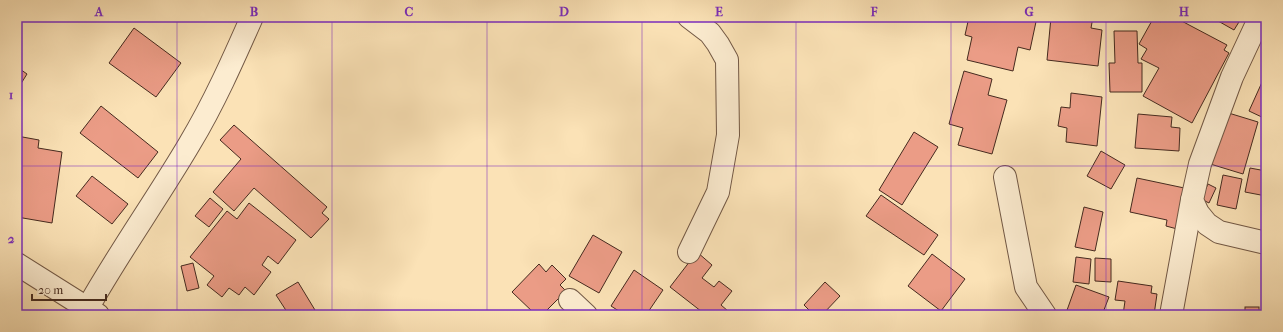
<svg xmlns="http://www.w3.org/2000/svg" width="1283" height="332" viewBox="0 0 1283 332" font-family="'IM FELL French Canon',serif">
  <rect width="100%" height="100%" fill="#fbe2b6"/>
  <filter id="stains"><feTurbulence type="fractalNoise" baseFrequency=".005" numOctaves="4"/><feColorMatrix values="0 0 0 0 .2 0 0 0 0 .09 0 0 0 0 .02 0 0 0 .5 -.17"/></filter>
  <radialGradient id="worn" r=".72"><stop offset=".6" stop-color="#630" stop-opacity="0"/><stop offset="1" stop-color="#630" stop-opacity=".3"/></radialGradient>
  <g fill="#eb9c86" stroke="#452a1f">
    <polygon points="969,17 1037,17 1030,50 1018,47 1013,71 967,60 972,37 965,35"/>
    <polygon points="1051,17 1093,17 1091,28 1102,30 1098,66 1047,60"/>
    <polygon points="1154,17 1161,22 1164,17 1174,17 1227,45 1224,50 1229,53 1192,123 1143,96 1159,68 1141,59 1147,49 1139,44"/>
    <polygon points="1211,17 1242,17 1234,30"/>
    <polygon points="134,28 181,63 156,97 109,63"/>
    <polygon points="1114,31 1137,31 1138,63 1142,63 1142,92 1110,92 1109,63 1115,63"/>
    <polygon points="17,67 27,74 17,90"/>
    <polygon points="964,71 992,79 988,95 1007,100 992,154 958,145 963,128 949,124"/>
    <polygon points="1263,80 1266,82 1266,119 1249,111"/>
    <polygon points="1071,93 1102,97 1097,146 1066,142 1067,128 1058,126 1061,107 1070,108"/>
    <polygon points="101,106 158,152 138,178 80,133"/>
    <polygon points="1222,111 1258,122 1243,174 1207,163"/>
    <polygon points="1138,114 1172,117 1171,127 1180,128 1179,151 1135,148"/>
    <polygon points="234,125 327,207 322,213 329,219 311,238 254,188 234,211 213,192 241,159 220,140"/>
    <polygon points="914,132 938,147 902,205 879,190"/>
    <polygon points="17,136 39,140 38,148 62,152 52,223 17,217"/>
    <polygon points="1101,151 1125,165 1111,189 1087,176"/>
    <polygon points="1250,168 1266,171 1266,196 1245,192"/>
    <polygon points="1223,175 1242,179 1236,209 1217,205"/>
    <polygon points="92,176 128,204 112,224 76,196"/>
    <polygon points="1137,178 1189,189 1181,230 1166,226 1167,220 1130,212"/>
    <polygon points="1208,184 1216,188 1209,203 1201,199"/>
    <polygon points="881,195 938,235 924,255 866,216"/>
    <polygon points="210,198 223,209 209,227 195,216"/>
    <polygon points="249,203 296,240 278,264 268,256 262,265 271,272 254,295 245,287 239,295 229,288 222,297 207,285 214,276 190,257 227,211 237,219"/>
    <polygon points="1084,207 1103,212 1095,251 1075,247"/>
    <polygon points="593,235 622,252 599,293 569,276"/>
    <polygon points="697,252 712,265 702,278 714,287 719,281 732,291 721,305 728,311 726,315 706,315 670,287"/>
    <polygon points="932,254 965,279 941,311 908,286"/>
    <polygon points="1076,257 1091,259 1089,284 1073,282"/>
    <polygon points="1095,258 1111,259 1111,282 1095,281"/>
    <polygon points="193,263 199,288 187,291 181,266"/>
    <polygon points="539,264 546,272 552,265 566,279 560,285 566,291 542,315 536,315 512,292"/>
    <polygon points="634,270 663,290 646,315 625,315 611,306"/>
    <polygon points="1118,281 1152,286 1151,293 1157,294 1154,315 1123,315 1125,301 1115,300"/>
    <polygon points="298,282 318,315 289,315 276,295"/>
    <polygon points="825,282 840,296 822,315 814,315 804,305"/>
    <polygon points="1076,285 1109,297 1102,315 1073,315 1066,313"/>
    <rect x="1245" y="307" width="14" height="8"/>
  </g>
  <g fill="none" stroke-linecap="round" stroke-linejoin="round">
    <defs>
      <g id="minor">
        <polyline points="689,17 710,33 718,44 727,60 728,135 718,192 689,252"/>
        <polyline points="1260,17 1232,77 1200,164 1192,200 1198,213 1207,224 1219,232 1266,243"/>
        <polyline points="1005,177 1026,287 1045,315"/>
        <polyline points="17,264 98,315"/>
        <polyline points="570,300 586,315"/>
        <path d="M87 309C119 252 157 199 190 143 214 103 233 60 252 17"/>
        <polyline points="1171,315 1192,200"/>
      </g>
    </defs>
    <use href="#minor" stroke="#725845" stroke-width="24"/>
    <use href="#minor" stroke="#fcecd0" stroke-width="22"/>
  </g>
  <path fill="none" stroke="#7b2cbf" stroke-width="1" stroke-opacity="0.55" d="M177 17V315M332 17V315M487 17V315M642 17V315M796 17V315M951 17V315M1106 17V315M17 166H1266"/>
  <rect width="1283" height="332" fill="none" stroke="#fbe2b6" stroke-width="44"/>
  <path d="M32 294v6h74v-6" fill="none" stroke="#452a1f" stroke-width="2"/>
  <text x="38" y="294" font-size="12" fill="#452a1f" stroke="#fcecd0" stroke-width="3" paint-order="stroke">20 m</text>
  <rect x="22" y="22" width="1239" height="288" fill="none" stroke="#7b2cbf" stroke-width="1.5"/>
  <g font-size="13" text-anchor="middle" font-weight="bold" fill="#7b2cbf">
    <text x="99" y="16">A</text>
    <text x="254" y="16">B</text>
    <text x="409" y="16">C</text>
    <text x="564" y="16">D</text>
    <text x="719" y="16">E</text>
    <text x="874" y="16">F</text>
    <text x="1029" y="16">G</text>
    <text x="1184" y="16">H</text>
    <text x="11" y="99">1</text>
    <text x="11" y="243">2</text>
  </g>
  <rect width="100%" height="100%" filter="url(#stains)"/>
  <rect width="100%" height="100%" fill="url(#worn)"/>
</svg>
